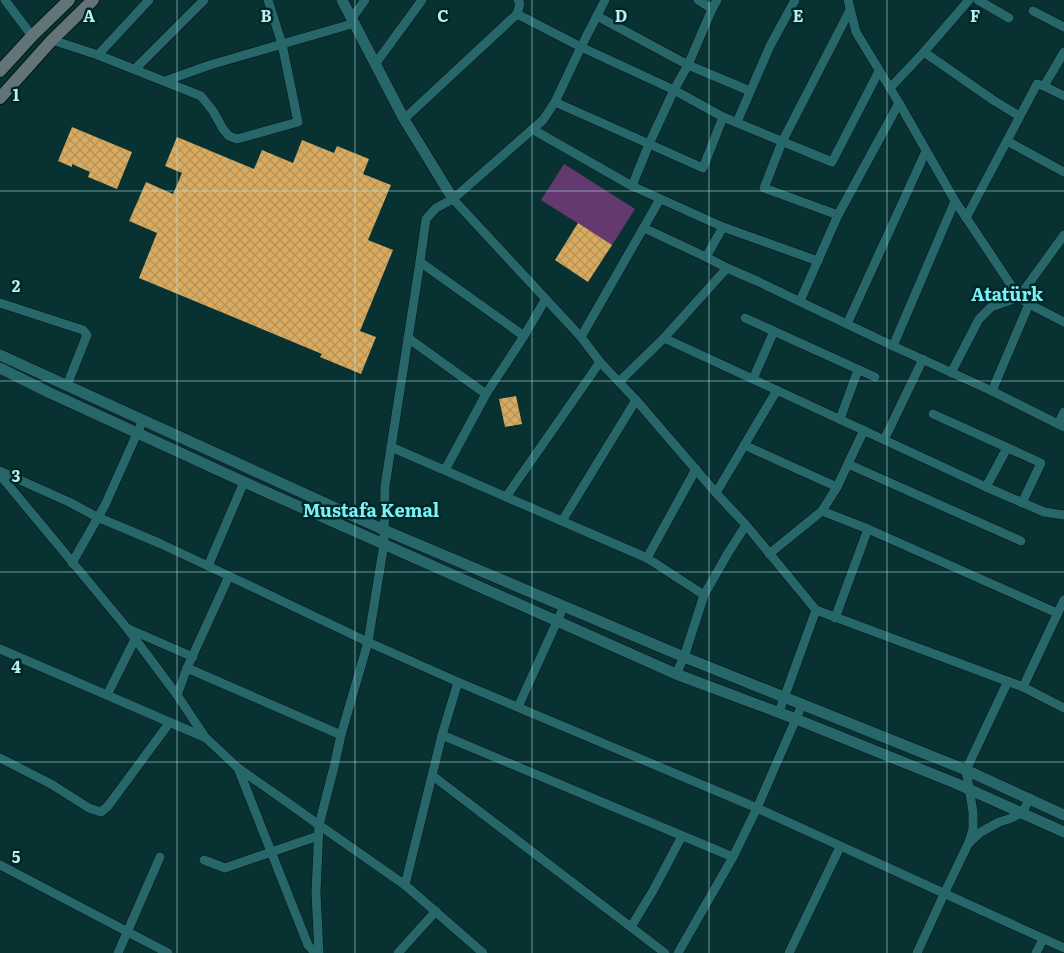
<svg xmlns="http://www.w3.org/2000/svg" width="1064" height="953" viewBox="0 0 1064 953" font-family="Literata,serif">
  <defs>
    <pattern id="building-cross-hatch" width="8" height="8" patternUnits="userSpaceOnUse" patternTransform="scale(1.25)"><rect width="8" height="8" fill="#daab5f"/><path d="M0 0l8 8M0 8l8-8" fill="none" stroke="#b29259"/></pattern>
  </defs>
  <rect width="100%" height="100%" fill="#083132"/>
  <polygon fill="#633970" points="564,164 635,209 612,245 541,200"/>
  <g fill="url(#building-cross-hatch)">
    <polygon points="72,127 132,152 117,189 88,177 90,172 72,164 72,167 58,161"/>
    <polygon points="177,137 254,169 262,150 293,163 302,140 334,153 337,146 369,159 363,174 391,185 368,240 393,250 360,331 376,337 361,374 320,357 322,354 139,278 157,233 129,221 146,182 173,194 182,173 165,166"/>
    <polygon points="578,223 612,245 588,282 555,260"/>
    <polygon points="516,396 522,424 505,427 499,399"/>
  </g>
  <g fill="none" stroke-linecap="round" stroke-linejoin="round">
    <defs>
      <g id="minor">
        <polyline points="5,0 32,36"/>
        <polyline points="698,0 712,9"/>
        <polyline points="848,0 856,32 899,103 955,201 1019,297 1029,304 1064,322"/>
        <polyline points="978,0 1009,18"/>
        <polyline points="1033,11 1064,27"/>
        <polyline points="517,14 581,47 674,90 723,117 832,162 879,71"/>
        <polyline points="597,16 688,65 750,91"/>
        <polyline points="352,18 365,0"/>
        <polyline points="52,40 98,55 201,96 213,111 223,129 229,136 237,139 298,122 282,44 268,0"/>
        <polyline points="924,52 993,100 1019,116"/>
        <polyline points="98,55 149,0"/>
        <polyline points="376,63 422,0"/>
        <polyline points="135,69 204,0"/>
        <polyline points="165,81 210,65 355,23"/>
        <polyline points="1044,86 1064,96"/>
        <polyline points="890,88 924,52 969,0"/>
        <polyline points="555,102 703,168 723,117"/>
        <polyline points="404,119 517,14 520,4 518,0"/>
        <polyline points="737,122 770,46 795,0"/>
        <polyline points="532,129 632,186 723,227 706,257"/>
        <polyline points="1007,141 1064,172"/>
        <polyline points="632,186 649,144 674,90 688,65 712,9 717,0"/>
        <polyline points="453,199 581,337 600,362 636,400 716,493 746,525 816,610"/>
        <polyline points="838,215 764,188 782,142 850,10"/>
        <polyline points="966,218 1037,84 1044,86 1064,52"/>
        <polyline points="723,227 818,261"/>
        <polyline points="644,228 706,257 727,268 757,281 893,346 992,391 1064,427"/>
        <polyline points="420,262 524,336"/>
        <polyline points="800,301 838,215 899,103"/>
        <polyline points="0,303 83,330 87,335 67,385"/>
        <polyline points="745,318 875,377"/>
        <polyline points="847,324 926,151"/>
        <polyline points="581,337 660,199"/>
        <polyline points="408,338 486,394"/>
        <polyline points="664,338 986,487 1044,512 1064,515"/>
        <polyline points="893,346 955,201"/>
        <polyline points="951,373 979,319 991,307 1019,297 1064,235"/>
        <polyline points="753,379 774,331"/>
        <polyline points="619,382 664,338 727,268"/>
        <polyline points="992,391 1029,304"/>
        <polyline points="933,414 1041,463 1022,503"/>
        <polyline points="840,419 858,370"/>
        <polyline points="1058,424 1064,412"/>
        <polyline points="884,440 923,359"/>
        <polyline points="744,445 837,487"/>
        <polyline points="391,447 647,558 704,595"/>
        <polyline points="848,464 1021,541"/>
        <polyline points="445,470 486,394 524,336 545,300"/>
        <polyline points="0,471 69,502 97,517 159,543 208,566 368,642 458,682 757,808 1064,948"/>
        <polyline points="0,475 127,628 177,695 205,737 238,768 284,800 319,825 405,885 483,953"/>
        <polyline points="986,487 1007,448"/>
        <polyline points="716,493 777,390"/>
        <polyline points="506,497 600,362"/>
        <polyline points="822,511 868,529 1057,613"/>
        <polyline points="562,521 636,400"/>
        <polyline points="769,554 822,511 837,487 864,430"/>
        <polyline points="647,558 696,469"/>
        <polyline points="72,563 105,505 143,420"/>
        <polyline points="208,566 244,482"/>
        <polyline points="835,618 868,529"/>
        <polyline points="129,629 193,657"/>
        <polyline points="0,649 204,737"/>
        <polyline points="187,668 341,735"/>
        <polyline points="676,674 684,657 704,595 728,553 746,525"/>
        <polyline points="1023,687 1064,600"/>
        <polyline points="107,695 135,639"/>
        <polyline points="177,695 187,668 229,576"/>
        <polyline points="518,707 564,606"/>
        <polyline points="779,712 816,610 1023,687 1064,708"/>
        <polyline points="442,735 733,857"/>
        <polyline points="0,758 51,784 89,808 101,812 108,806 170,722"/>
        <polyline points="238,768 308,945 315,953"/>
        <polyline points="433,776 665,953"/>
        <polyline points="970,842 981,832 999,822 1009,819 1022,813 1030,798"/>
        <polyline points="204,860 225,868 318,836"/>
        <polyline points="0,865 168,953"/>
        <polyline points="405,885 442,735 458,682"/>
        <polyline points="631,927 654,889 682,836"/>
        <polyline points="118,953 160,857"/>
        <polyline points="319,953 316,893 319,825 334,767 341,735 368,642 384,544 385,486 420,262 426,219 436,208 453,199 543,120 555,102 581,47 605,0"/>
        <polyline points="398,953 436,911"/>
        <polyline points="678,953 733,857 757,808 802,705"/>
        <polyline points="789,953 840,847"/>
        <polyline points="917,953 944,894 969,842 973,829 973,812 966,770 1008,681"/>
        <polyline points="1036,953 1043,939"/>
      </g>
      <g id="tertiary">
        <polyline points="342,0 404,119 453,199"/>
        <polyline points="0,355 384,530 684,657 966,770 1064,815"/>
        <polyline points="0,368 48,392 244,482 676,674 796,719 955,783 1064,832"/>
      </g>
      <g id="secondary">
        <polyline points="0,71 32,36 69,0"/>
        <polyline points="0,98 52,40 93,0"/>
      </g>
    </defs>
    <use href="#minor" stroke="#061616" stroke-width="10"/>
    <use href="#tertiary" stroke="#061616" stroke-width="12"/>
    <use href="#secondary" stroke="#061616" stroke-width="14"/>
    <use href="#minor" stroke="#276769" stroke-width="9"/>
    <use href="#tertiary" stroke="#276769" stroke-width="11"/>
    <use href="#secondary" stroke="#627477" stroke-width="12"/>
  </g>
  <path fill="none" stroke="#baeff0" stroke-width="1" stroke-opacity="0.55" d="M177 0V953M355 0V953M532 0V953M709 0V953M887 0V953M0 191H1064M0 381H1064M0 572H1064M0 762H1064"/>
  <g text-anchor="middle" stroke-width="5" stroke-linejoin="round" paint-order="stroke">
    <g font-size="18" font-weight="bold" fill="#7bf3f6" stroke="#002728">
      <text x="1007" y="301">Atatürk</text>
      <text x="371" y="517">Mustafa Kemal</text>
    </g>
  </g>
  <g font-size="16" text-anchor="middle" font-weight="bold" fill="#baeff0" stroke="#002728" stroke-width="5" stroke-linejoin="round" paint-order="stroke">
    <text x="89" y="22">A</text>
    <text x="266" y="22">B</text>
    <text x="443" y="22">C</text>
    <text x="621" y="22">D</text>
    <text x="798" y="22">E</text>
    <text x="975" y="22">F</text>
    <text x="16" y="101">1</text>
    <text x="16" y="292">2</text>
    <text x="16" y="482">3</text>
    <text x="16" y="673">4</text>
    <text x="16" y="863">5</text>
  </g>
</svg>
